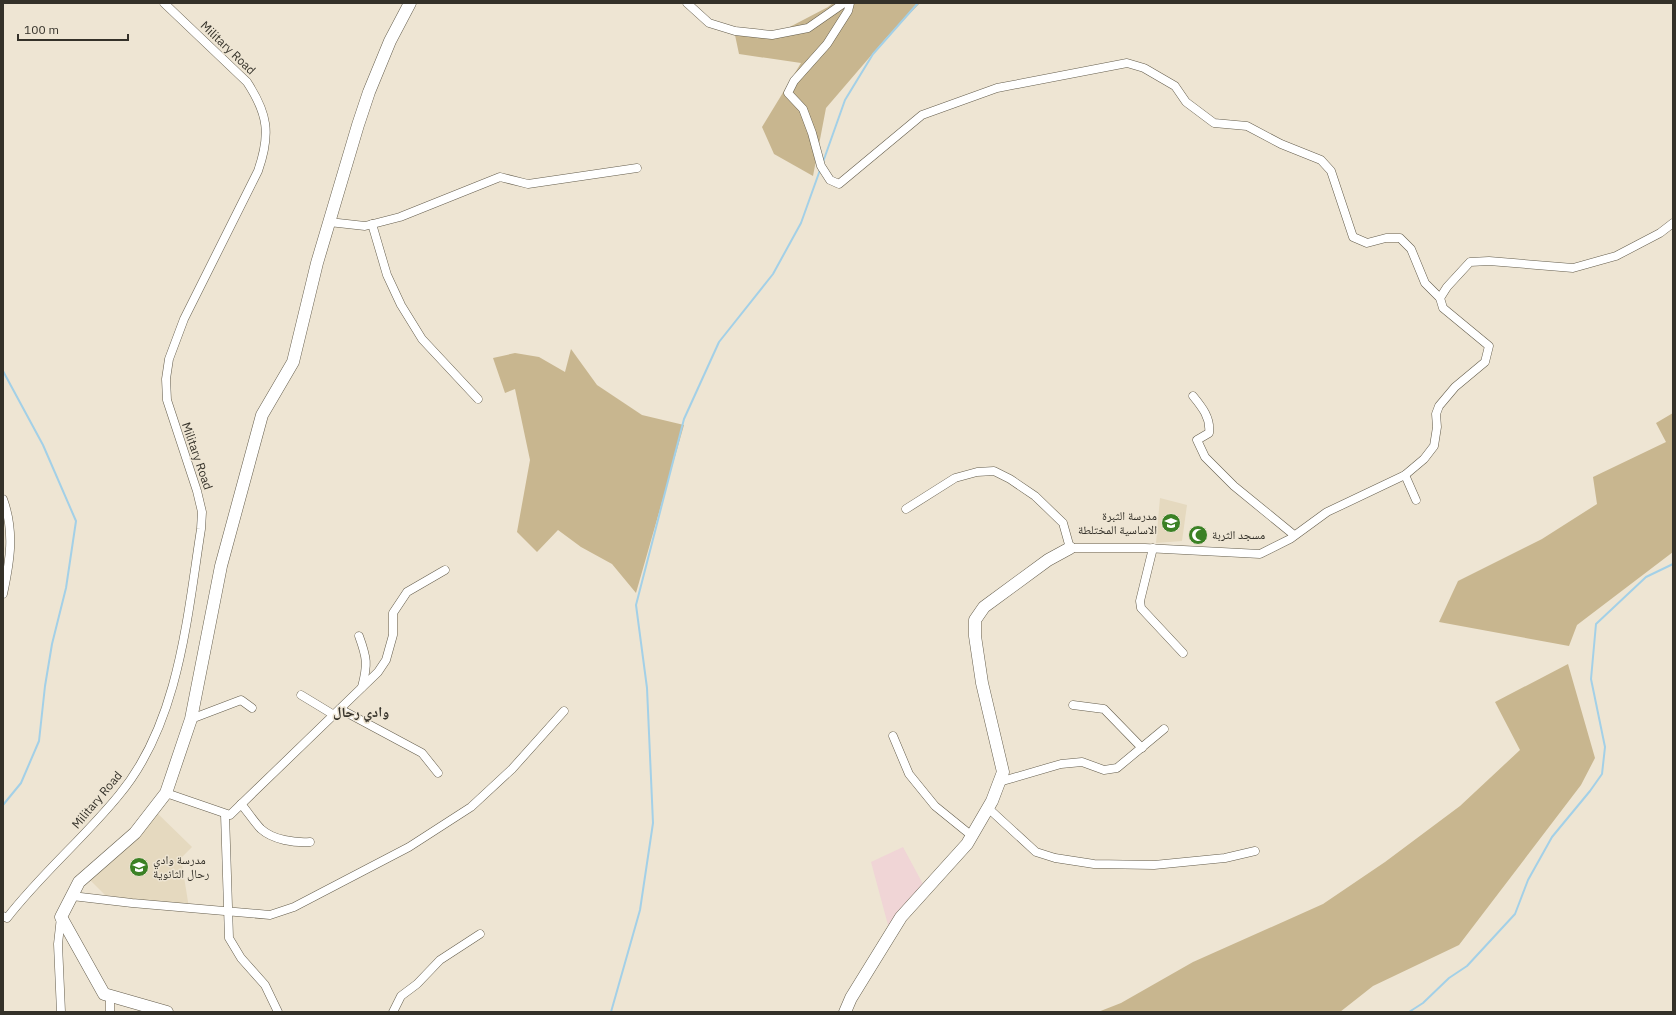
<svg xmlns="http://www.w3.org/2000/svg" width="1676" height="1015" viewBox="0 0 1676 1015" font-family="'IBM Plex Sans','Noto Naskh Arabic',sans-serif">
  <rect width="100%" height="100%" fill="#eee5d3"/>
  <g fill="#e5d9bf">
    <polygon points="1160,498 1187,505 1182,541 1156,543"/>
    <polygon points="155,811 192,847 181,858 189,908 105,895 86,876"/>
  </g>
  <polygon fill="#f0d5d6" points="903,847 924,886 907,907 888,925 871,862"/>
  <g fill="#c8b68f">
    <polygon points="833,3 920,3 887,37 826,108 813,176 774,154 762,127 801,63 739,54 735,35 782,31 828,7"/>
    <polygon points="571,349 597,385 642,415 684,425 636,593 612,564 581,547 558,530 537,552 517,532 530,460 515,389 505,393 493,358 515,353 539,357 565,372"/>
    <polygon points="1673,413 1673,552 1577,625 1569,646 1439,622 1458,581 1542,539 1597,504 1593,477 1666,442 1656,423"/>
    <polygon points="1568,664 1595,758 1581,785 1459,945 1373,986 1340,1012 1098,1012 1121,1003 1193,962 1323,904 1385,862 1460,806 1520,750 1495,702"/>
  </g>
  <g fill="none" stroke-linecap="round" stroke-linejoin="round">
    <g stroke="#a3d0e7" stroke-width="2">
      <polyline points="823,162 845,100 873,54 918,3"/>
      <polyline points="3,371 43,445 76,521 66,588 52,644 45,686 39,741 21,783 3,805"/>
      <polyline points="611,1012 640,910 653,823 647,688 636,605 684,419 719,342 773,274 801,223 820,170"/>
      <polyline points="1409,1012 1423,1003 1449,978 1467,966 1515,914 1528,880 1552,837 1590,791 1602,774 1605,747 1591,679 1596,624 1646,577 1673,564"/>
    </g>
    <defs>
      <g id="street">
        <polyline points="687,3 709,23 735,31 772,35 808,28 844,3"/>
        <polyline points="850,3 848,11 827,44 794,81 788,93 803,109 812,133 821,166 830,180 839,184 922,115 997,88 1127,63 1144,68 1175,86 1186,102 1214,123 1247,126 1281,144 1321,160 1331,171 1353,237 1367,243 1386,238 1400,238 1411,249 1425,283 1440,298"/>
        <polyline points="329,222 365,226 400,217 500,177 528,184 637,168"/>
        <polyline points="372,224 387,275 401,305 422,339 478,399"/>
        <path d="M1193 396C1202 407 1211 418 1209 433L1197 440 1205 457 1234 486 1294 535"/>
        <polyline points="1405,475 1416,500"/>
        <path d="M3 499C15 532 10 561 3 594"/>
        <polyline points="906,509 955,478 977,472 994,471 1010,479 1035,496 1063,523 1070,548 1145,548 1260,554 1290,539 1327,512 1405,475 1424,459 1434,446 1437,427 1436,414 1439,406 1455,387 1485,362 1489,346 1443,308 1440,298 1447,287 1470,262 1489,261 1573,268 1616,256 1660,233 1673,223"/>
        <polyline points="1153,548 1140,601 1141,608 1183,653"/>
        <path d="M359 636C367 658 368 664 362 687"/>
        <polyline points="301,695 334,715"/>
        <polyline points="1073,705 1104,709 1142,748"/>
        <polyline points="340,709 422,753 438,773"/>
        <polyline points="191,719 241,700 252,708"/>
        <polyline points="893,736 909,774 935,806 972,836"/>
        <polyline points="999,782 1061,764 1082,762 1104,770 1117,768 1164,729"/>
        <polyline points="166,793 230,815 378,672 386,660 393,635 393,613 407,592 445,570"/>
        <path d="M241 804C248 812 254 822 261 829 273 840 295 843 310 842"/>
        <polyline points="988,808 1036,852 1055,858 1094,864 1154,865 1225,858 1255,851"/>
        <polyline points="225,814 229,938 241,958 265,985 278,1012"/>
        <polyline points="72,896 132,903 270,915 294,907 409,847 471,807 512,769 564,711"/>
        <path d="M3 916 7 918C41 874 84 838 119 795 179 723 187 618 201 529L202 512 197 491 167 400 166 379 169 359 184 319 258 171C271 134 268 114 247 82L164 3"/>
        <polyline points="110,996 110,1012"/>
        <polyline points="61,1012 58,944 61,917"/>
        <polyline points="393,1012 401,996 417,984 440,960 480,934"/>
      </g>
      <g id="secondary">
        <polyline points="167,1012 104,994 61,917 79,882 135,833 166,793 191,719 221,566 262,415 293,362 317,263 358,125 369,92 390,41 410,3"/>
        <polyline points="845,1012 851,998 901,917 967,844 992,801 1003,772 982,683 975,636 975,620 984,607 1048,560 1070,548"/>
      </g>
    </defs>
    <use href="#street" stroke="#645d4c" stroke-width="9"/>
    <use href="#secondary" stroke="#645d4c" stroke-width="13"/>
    <use href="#street" stroke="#fff" stroke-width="8"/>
    <use href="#secondary" stroke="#fff" stroke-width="12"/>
  </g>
  <defs>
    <symbol id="school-disc" viewBox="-11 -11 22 22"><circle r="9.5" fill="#3b8125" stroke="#eee5d3"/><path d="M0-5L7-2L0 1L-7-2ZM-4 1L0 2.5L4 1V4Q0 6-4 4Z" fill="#fff"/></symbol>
    <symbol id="mosque-disc" viewBox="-11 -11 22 22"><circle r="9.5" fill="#3b8125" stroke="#eee5d3"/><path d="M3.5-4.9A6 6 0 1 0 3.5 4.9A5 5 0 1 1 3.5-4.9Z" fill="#fff"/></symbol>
  </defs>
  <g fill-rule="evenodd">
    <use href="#school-disc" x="1160" y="512" width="22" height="22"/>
    <use href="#mosque-disc" x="1187" y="524" width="22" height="22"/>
    <use href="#school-disc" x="128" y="856" width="22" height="22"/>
  </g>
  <g text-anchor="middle" stroke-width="3" stroke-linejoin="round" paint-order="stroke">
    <g font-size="12" fill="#343129" stroke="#eee5d3">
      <text transform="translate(228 48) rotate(44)" y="4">Military Road</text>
      <text transform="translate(197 456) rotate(71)" y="4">Military Road</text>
      <text transform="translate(97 800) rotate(-50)" y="4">Military Road</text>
    </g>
    <g font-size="12" fill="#343129" stroke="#eee5d3" text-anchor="start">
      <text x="1157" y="520" text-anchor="end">مدرسة الثبرة<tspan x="1157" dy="14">الاساسية المختلطة</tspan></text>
      <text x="1212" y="539">مسجد الثربة</text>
      <text x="153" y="864">مدرسة وادي<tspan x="153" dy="14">رحال الثانوية</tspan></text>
    </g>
    <g font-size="14" font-weight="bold" fill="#343129" stroke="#eee5d3">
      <text x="361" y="717">وادي رحال</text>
    </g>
  </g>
  <rect width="1676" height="1015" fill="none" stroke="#343129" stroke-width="8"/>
  <path d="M18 34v6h110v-6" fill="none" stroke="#343129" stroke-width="2"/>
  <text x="24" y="34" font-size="12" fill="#343129" stroke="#eee5d3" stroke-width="3" paint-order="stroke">100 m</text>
</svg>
